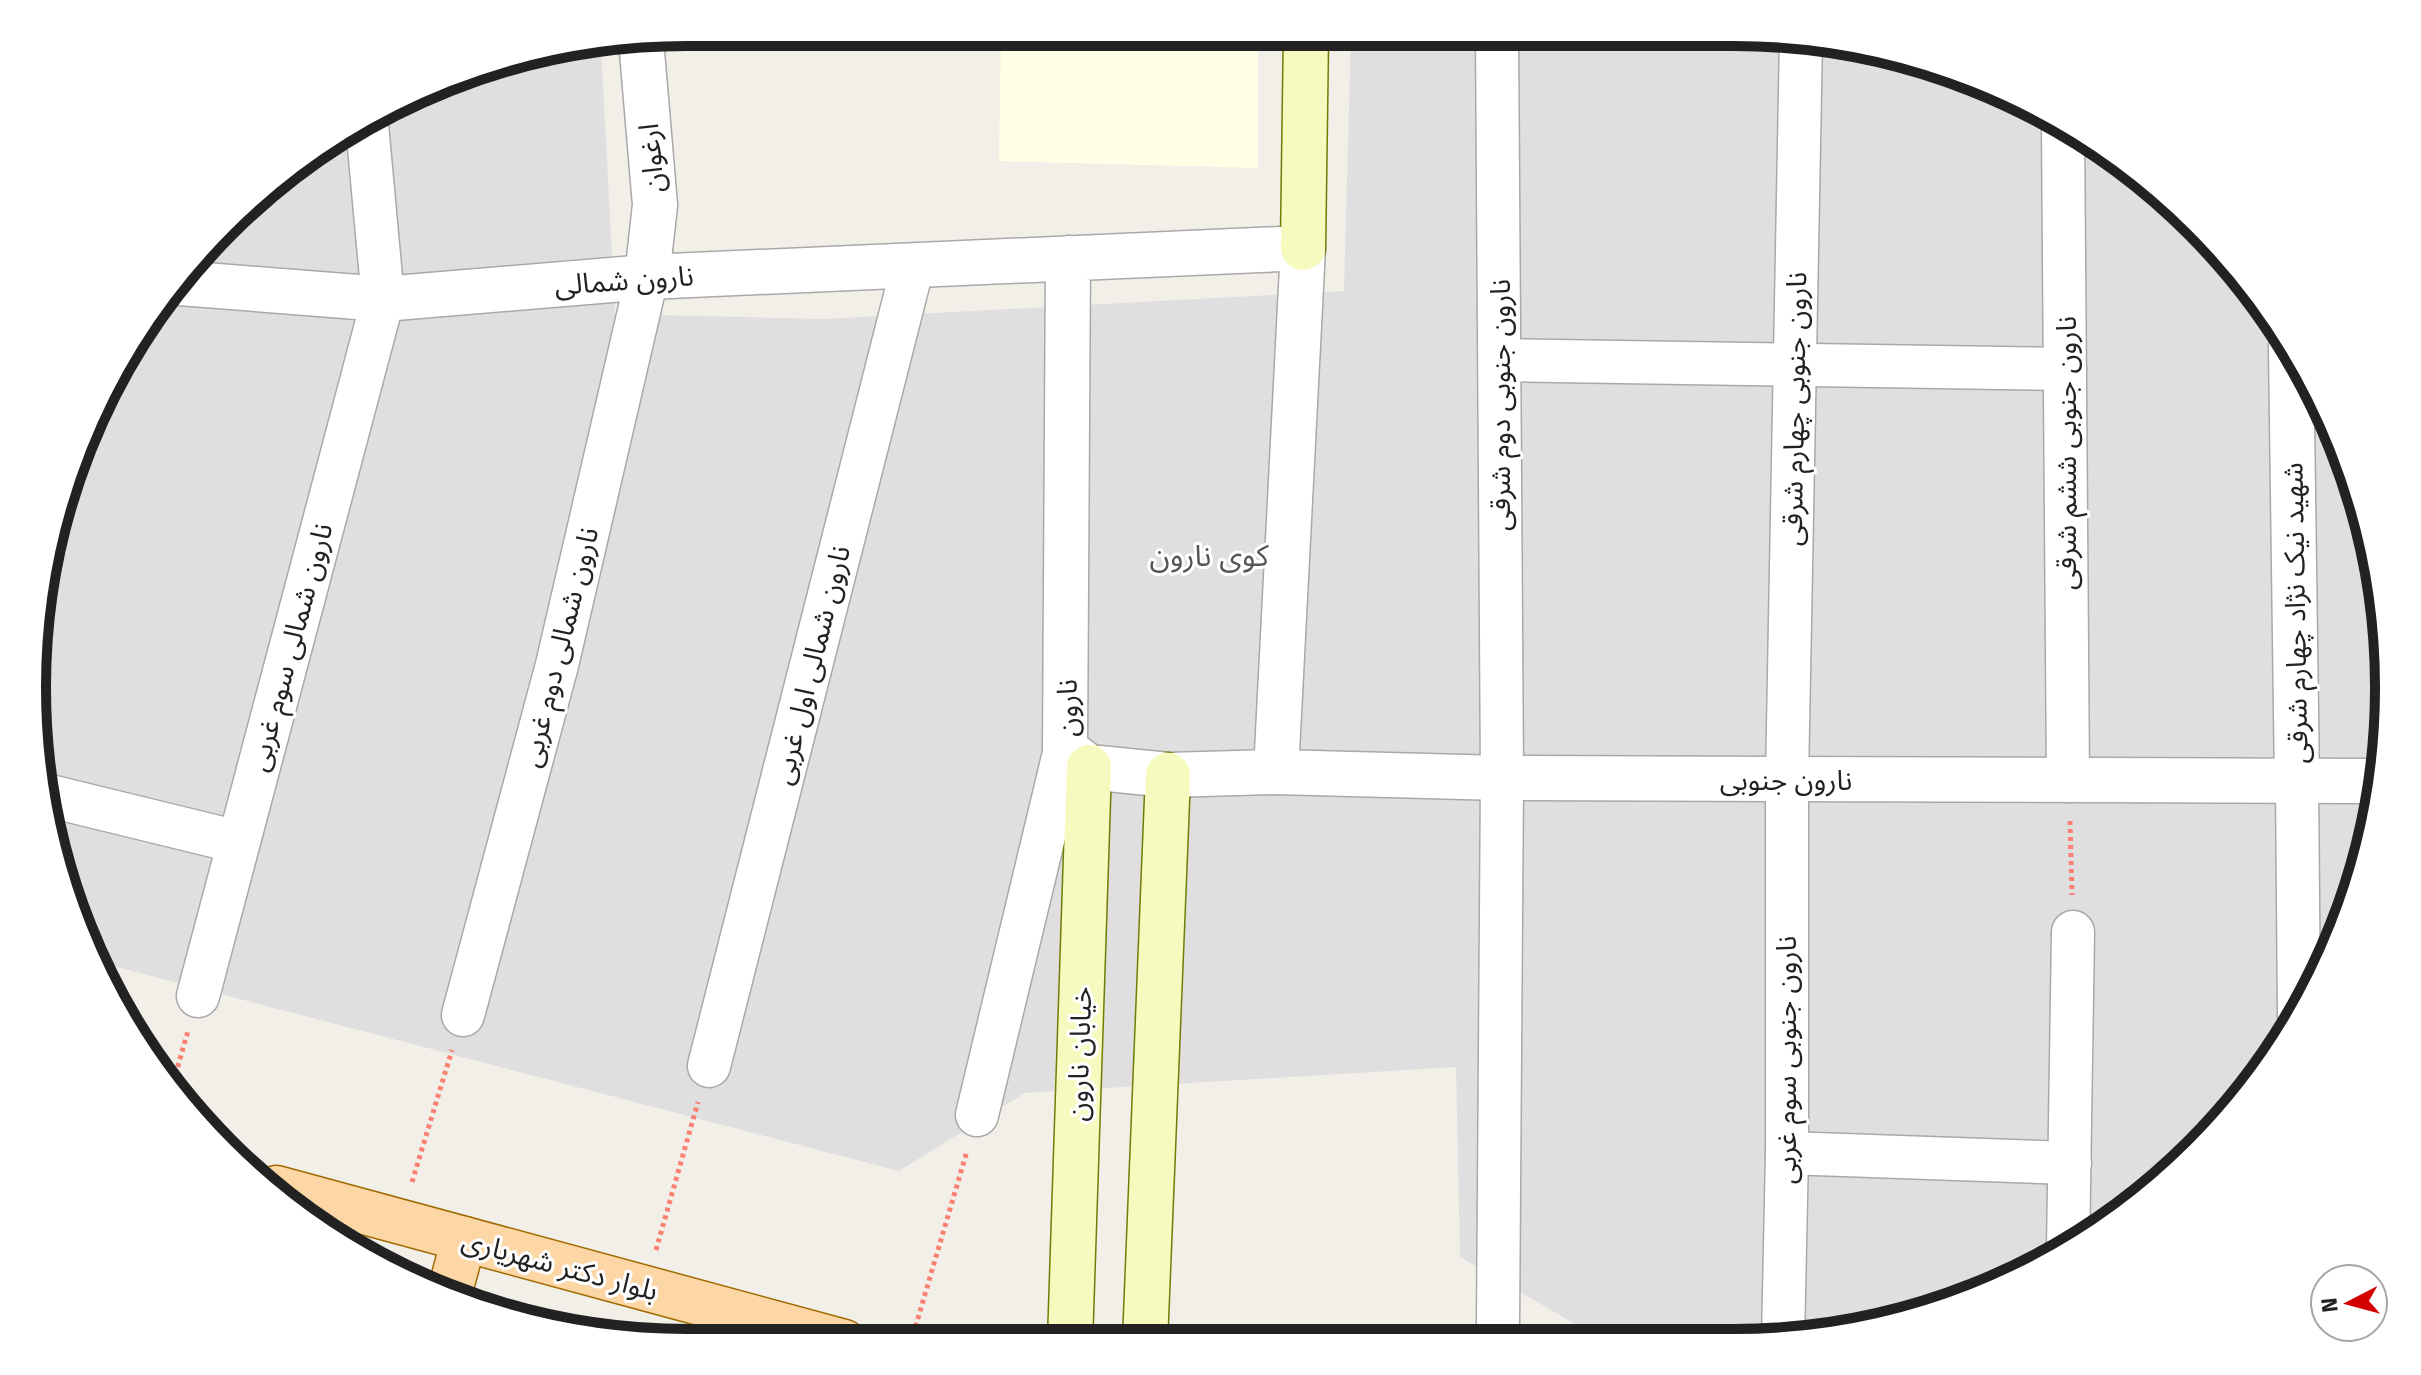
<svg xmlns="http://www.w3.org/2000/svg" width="2421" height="1375" viewBox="0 0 2421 1375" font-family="'Fira Sans','Noto Sans Arabic',sans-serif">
  <rect width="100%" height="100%" fill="#f2efe9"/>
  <polygon fill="#e0dfdf" points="1351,33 1777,33 1945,67 2097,142 2197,224 2278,323 2339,436 2376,559 2389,687 2376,815 2339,938 2279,1051 2197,1151 2062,1255 1944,1308 1777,1342 1606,1342 1460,1257 1456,1067 1025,1093 899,1171 102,963 67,899 32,688 54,517 143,323 289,167 477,67 601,46 615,314 824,319 1344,291"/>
  <polygon fill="#ffffe5" points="1001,32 1258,33 1258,168 999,161"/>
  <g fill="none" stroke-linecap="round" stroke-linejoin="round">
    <defs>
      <g id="minor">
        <polyline points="1497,33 1502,778 1498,1325"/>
        <polyline points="2063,126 2068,781"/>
        <polyline points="1500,360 2065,369"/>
        <polyline points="2297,783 2299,1014"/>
        <polyline points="50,796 238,842"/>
        <polyline points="198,996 383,299 367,125"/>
        <polyline points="463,1015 557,665 647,277"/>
        <polyline points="709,1066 913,265"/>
        <polyline points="977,1115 1065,749"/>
        <polyline points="1787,1153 2070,1163"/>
        <polyline points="2068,1250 2073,932"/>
        <polyline points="1783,1340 1787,1153 1787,780 1801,38"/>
      </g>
      <g id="tertiary">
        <polyline points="641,40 655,205 647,277"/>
        <polyline points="180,283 383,299 647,277 1303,248 1276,772 1168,775 1089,767 1065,749 1068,258"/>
        <polyline points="2291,347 2297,783"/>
        <polyline points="1276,772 1502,778 2380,781"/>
      </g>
      <g id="secondary">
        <polyline points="1303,248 1306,33"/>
        <polyline points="1070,1342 1089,767"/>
        <polyline points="1145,1342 1168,775"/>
      </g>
      <g id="primary">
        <polyline points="276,1188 844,1342"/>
        <polyline points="449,1295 464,1239"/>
      </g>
    </defs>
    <use href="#minor" stroke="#a9a9a9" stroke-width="45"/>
    <use href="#tertiary" stroke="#a9a9a9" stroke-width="47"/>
    <use href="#secondary" stroke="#707d05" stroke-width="47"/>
    <use href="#primary" stroke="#a06b00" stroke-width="47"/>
    <g stroke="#fa8072" stroke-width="5" stroke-dasharray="4 4" stroke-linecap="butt">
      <polyline points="2070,821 2072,895"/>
      <polyline points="171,1090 188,1031"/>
      <polyline points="412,1182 452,1050"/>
      <polyline points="656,1250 698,1102"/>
      <polyline points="911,1342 967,1151"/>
    </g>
    <use href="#minor" stroke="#fff" stroke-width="42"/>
    <use href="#tertiary" stroke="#fff" stroke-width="44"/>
    <use href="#secondary" stroke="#f7fabf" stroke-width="44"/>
    <use href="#primary" stroke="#fcd6a4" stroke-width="44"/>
  </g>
  <g text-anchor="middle" stroke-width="6" stroke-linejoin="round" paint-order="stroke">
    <g font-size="28" fill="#222" stroke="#fff">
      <text transform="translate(651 158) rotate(-95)" y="10">ارغوان</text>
      <text transform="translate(624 280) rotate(-4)" y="10">نارون شمالی</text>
      <text transform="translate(1500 405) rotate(-90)" y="10">نارون جنوبی دوم شرقی</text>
      <text transform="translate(1794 409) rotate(-89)" y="10">نارون جنوبی چهارم شرقی</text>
      <text transform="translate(2066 453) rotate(-90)" y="10">نارون جنوبی ششم شرقی</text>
      <text transform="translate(2295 613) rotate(-91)" y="10">شهید نیک نژاد چهارم شرقی</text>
      <text transform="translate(290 647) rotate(-75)" y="10">نارون شمالی سوم غربی</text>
      <text transform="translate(559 647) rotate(-76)" y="10">نارون شمالی دوم غربی</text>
      <text transform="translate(811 665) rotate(-76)" y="10">نارون شمالی اول غربی</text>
      <text transform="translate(1067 708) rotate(-91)" y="10">نارون</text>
      <text x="1786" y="790">نارون جنوبی</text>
      <text transform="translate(1079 1054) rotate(-88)" y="10">خیابان نارون</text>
      <text transform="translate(1786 1060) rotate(-90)" y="10">نارون جنوبی سوم غربی</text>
      <text transform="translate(560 1265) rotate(15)" y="10">بلوار دکتر شهریاری</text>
    </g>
    <g font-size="30" fill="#555" stroke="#fff">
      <text x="1209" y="566">کوی نارون</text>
    </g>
  </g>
  <path d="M0 0H2421V1375H0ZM687 46H1734A641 641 0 0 1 2375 687V688A641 641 0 0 1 1734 1329H687A641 641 0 0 1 46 688V687A641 641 0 0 1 687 46Z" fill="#fff" fill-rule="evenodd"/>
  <path fill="none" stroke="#222" stroke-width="10" d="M687 46H1734A641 641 0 0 1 2375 687V688A641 641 0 0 1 1734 1329H687A641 641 0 0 1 46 688V687A641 641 0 0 1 687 46Z"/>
  <g transform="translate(2349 1303) rotate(264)"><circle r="38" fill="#ffffff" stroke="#a7a7a7" stroke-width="2"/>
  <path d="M0-6L14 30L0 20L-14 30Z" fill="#d40000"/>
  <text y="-12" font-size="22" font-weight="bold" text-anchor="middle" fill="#222222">N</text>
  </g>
</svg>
